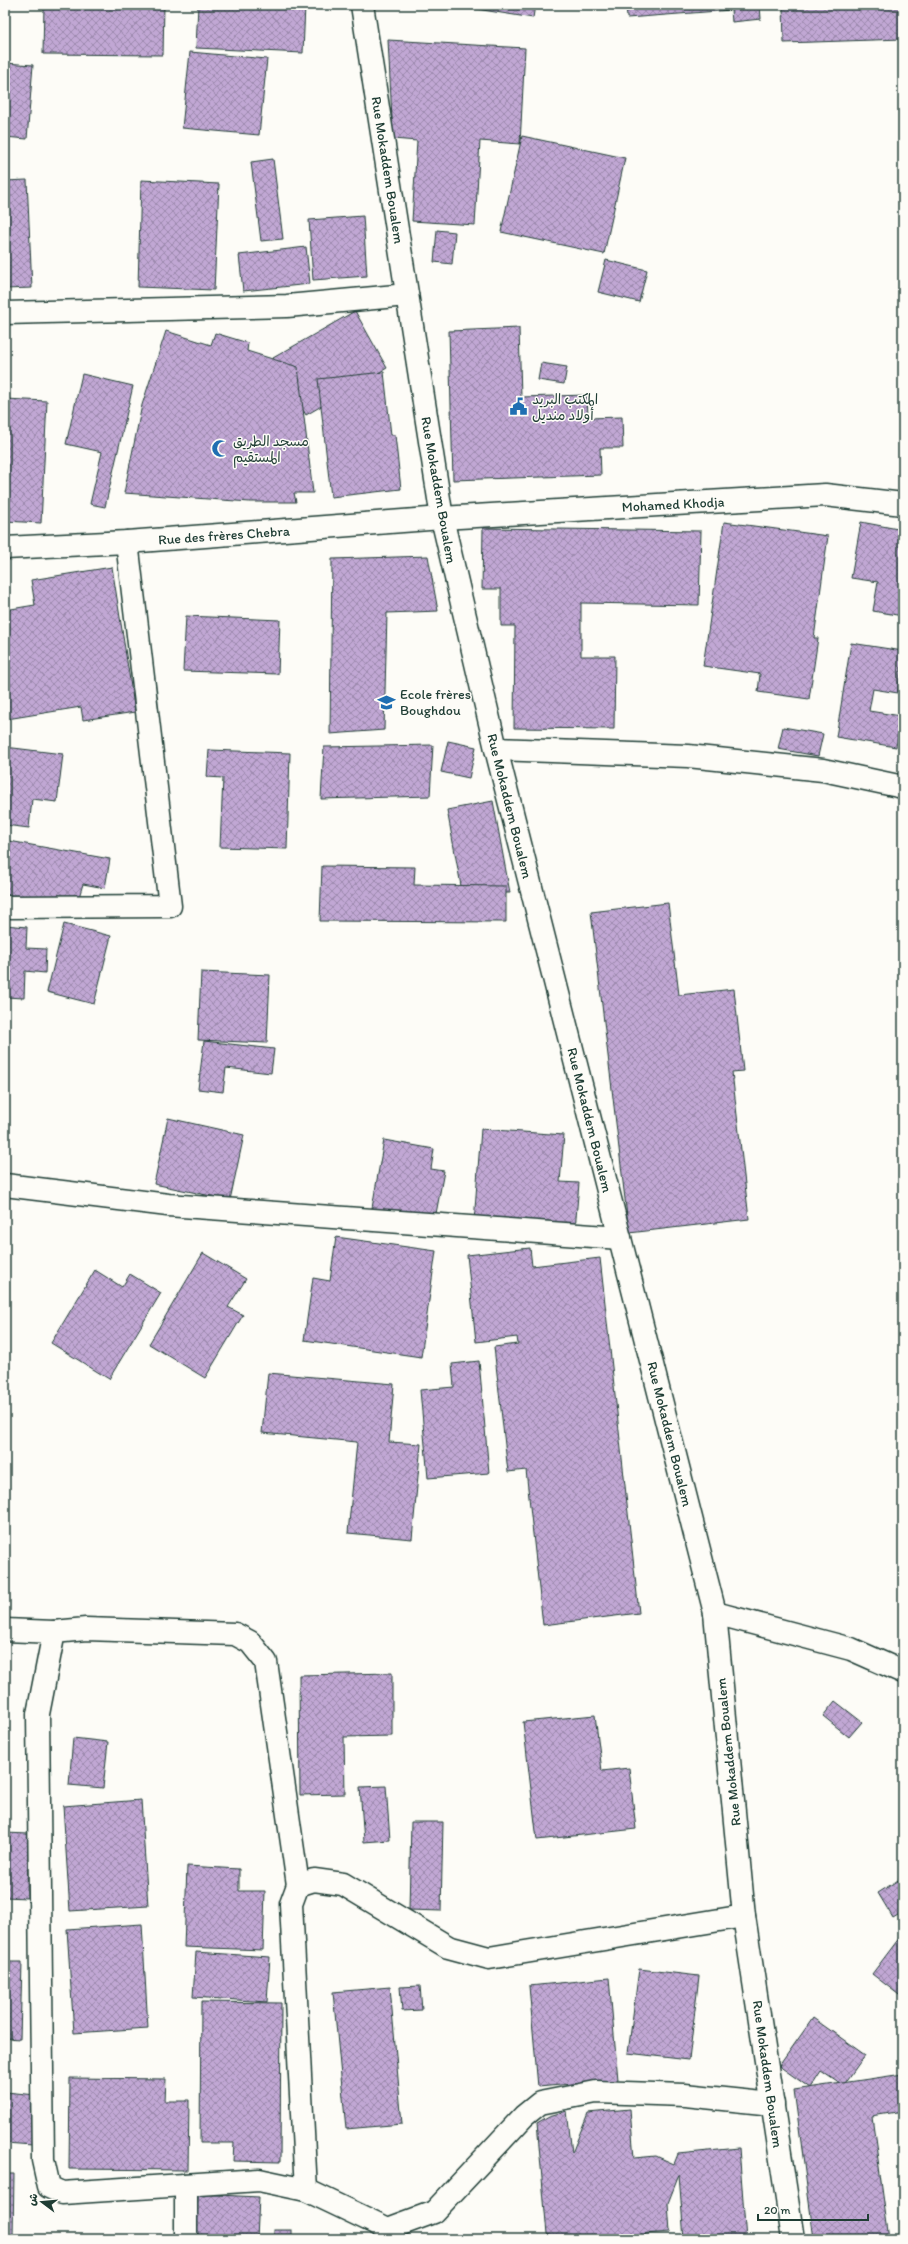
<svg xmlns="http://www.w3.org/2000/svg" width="908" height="2244" viewBox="0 0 908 2244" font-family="Itim,'Playpen Sans Arabic',sans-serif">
  <defs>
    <pattern id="building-cross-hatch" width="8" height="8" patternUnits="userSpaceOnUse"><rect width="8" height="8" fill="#c1a7d4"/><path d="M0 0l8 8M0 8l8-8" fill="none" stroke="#9c89ad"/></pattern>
  </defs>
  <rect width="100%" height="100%" fill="#fdfcf7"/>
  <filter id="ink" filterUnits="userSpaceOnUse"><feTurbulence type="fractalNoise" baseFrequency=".025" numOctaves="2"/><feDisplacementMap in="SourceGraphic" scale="8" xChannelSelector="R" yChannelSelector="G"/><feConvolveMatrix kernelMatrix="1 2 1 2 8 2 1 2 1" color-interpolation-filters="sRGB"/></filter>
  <g filter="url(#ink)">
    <g fill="url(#building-cross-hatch)" stroke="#1f3d34">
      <polygon points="44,5 164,5 163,55 43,54"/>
      <polygon points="198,5 305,5 303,53 196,48"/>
      <polygon points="451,5 535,5 533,18"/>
      <polygon points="626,5 760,5 761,19 732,22 731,10 627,18"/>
      <polygon points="783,5 903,5 903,39 784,43"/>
      <polygon points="388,40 525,48 520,144 480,141 475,225 412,221 417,141 393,139"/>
      <polygon points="190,52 267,59 259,135 182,128"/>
      <polygon points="5,63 33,65 27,139 5,137"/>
      <polygon points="522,136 625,158 604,254 501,232"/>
      <polygon points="273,159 283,239 261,241 251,162"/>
      <polygon points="27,180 32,288 5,289 5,181"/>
      <polygon points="141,180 219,184 214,290 138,287"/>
      <polygon points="363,216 367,276 313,280 309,220"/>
      <polygon points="437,230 455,232 452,264 434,262"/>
      <polygon points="306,247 310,284 243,291 239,255"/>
      <polygon points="606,260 647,270 639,302 598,292"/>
      <polygon points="355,311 387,368 306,415 273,358"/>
      <polygon points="519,328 521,397 587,395 588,418 622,417 623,448 600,448 601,475 453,480 449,331"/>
      <polygon points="166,331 211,345 215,333 248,343 247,351 298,367 313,493 294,493 296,502 250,502 124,493 142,405"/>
      <polygon points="541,363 567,367 564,384 538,380"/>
      <polygon points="384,372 391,435 395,435 401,489 331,497 318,379"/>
      <polygon points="82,374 133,386 105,507 90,504 102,452 66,444"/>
      <polygon points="5,399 47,401 41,523 5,521"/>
      <polygon points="724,522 828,536 814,638 818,638 809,699 758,692 760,674 703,666"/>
      <polygon points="861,522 903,530 903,616 873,611 878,582 851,578"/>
      <polygon points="483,528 701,531 699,605 581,603 581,656 615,656 614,729 514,728 515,626 501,626 501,589 482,589"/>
      <polygon points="428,556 438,611 387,613 384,730 330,734 332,559"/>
      <polygon points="112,567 135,712 83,720 81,707 7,719 5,703 5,610 35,605 31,580"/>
      <polygon points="186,616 280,620 278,674 183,671"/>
      <polygon points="851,643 903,651 898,693 873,689 869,711 901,716 896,747 836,737"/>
      <polygon points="783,727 823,734 818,756 778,749"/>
      <polygon points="448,741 476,747 469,778 441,772"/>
      <polygon points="433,745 430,796 321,799 324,747"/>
      <polygon points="5,747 63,754 57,802 32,799 29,828 5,825"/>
      <polygon points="209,750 290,753 287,849 220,847 223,778 207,777"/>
      <polygon points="493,801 510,893 492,893 464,902 447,810"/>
      <polygon points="9,841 110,859 105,888 83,884 79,897 5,895 5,863"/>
      <polygon points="322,866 415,867 414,885 506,886 506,922 320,921"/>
      <polygon points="668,903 679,995 734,989 743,1071 732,1072 749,1219 629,1233 591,912"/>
      <polygon points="64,924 111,936 94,1004 47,992"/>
      <polygon points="5,925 27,927 26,948 46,949 45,973 25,971 24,998 5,997"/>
      <polygon points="201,972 270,975 267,1043 198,1040"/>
      <polygon points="204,1041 274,1049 271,1073 226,1068 223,1092 198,1089"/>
      <polygon points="168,1118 244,1135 230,1200 154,1184"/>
      <polygon points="481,1129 564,1135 560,1182 579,1183 575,1230 474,1222"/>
      <polygon points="384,1140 434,1149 431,1169 444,1171 435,1219 372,1208"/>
      <polygon points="336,1237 436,1251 421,1357 304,1340 313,1278 330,1281"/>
      <polygon points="530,1248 532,1266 600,1258 639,1613 543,1625 526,1470 508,1472 494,1347 518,1344 517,1337 476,1342 467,1255"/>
      <polygon points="203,1253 246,1279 228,1307 243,1315 205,1378 149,1344"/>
      <polygon points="95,1270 122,1287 130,1274 161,1293 109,1379 51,1343"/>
      <polygon points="479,1361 489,1473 428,1478 420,1390 454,1387 452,1364"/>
      <polygon points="268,1373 394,1384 389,1442 421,1444 412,1539 348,1533 357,1442 262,1433"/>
      <polygon points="392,1673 392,1736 344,1737 345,1794 300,1795 299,1675"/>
      <polygon points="835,1701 862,1722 849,1737 823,1716"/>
      <polygon points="595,1715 602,1771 629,1768 636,1829 537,1840 523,1722"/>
      <polygon points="73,1738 108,1742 103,1788 69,1785"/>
      <polygon points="386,1786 390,1840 364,1842 360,1787"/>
      <polygon points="141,1800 148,1906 70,1911 63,1806"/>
      <polygon points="411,1822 443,1822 441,1911 409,1910"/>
      <polygon points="5,1833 28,1834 27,1898 5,1897"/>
      <polygon points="187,1866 239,1869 239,1891 265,1891 263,1950 184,1947"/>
      <polygon points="903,1877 903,1912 893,1918 878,1893"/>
      <polygon points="142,1924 148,2028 74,2033 67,1929"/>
      <polygon points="903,1933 903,1998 872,1974"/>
      <polygon points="196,1952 270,1957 267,2002 193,1997"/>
      <polygon points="5,1962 22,1962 20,2039 5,2038"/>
      <polygon points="639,1969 699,1976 689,2060 628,2053"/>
      <polygon points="609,1978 618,2080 538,2087 529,1986"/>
      <polygon points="420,1986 422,2010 402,2011 400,1987"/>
      <polygon points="390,1987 402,2124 346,2129 333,1992"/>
      <polygon points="201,2002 281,2003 280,2162 233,2161 234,2143 200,2143"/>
      <polygon points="813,2018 865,2055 843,2086 821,2071 810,2088 779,2066"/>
      <polygon points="5,2060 9,2060 6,2092 36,2095 33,2145 5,2143"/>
      <polygon points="903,2074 903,2111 872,2116 889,2239 814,2239 794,2090"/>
      <polygon points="70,2078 166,2079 165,2101 189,2101 188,2170 69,2169"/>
      <polygon points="630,2109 634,2158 656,2156 674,2164 678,2154 739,2148 746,2239 684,2239 679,2175 668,2203 670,2232 645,2234 645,2239 558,2239 547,2234 537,2123 549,2116 567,2111 572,2153 588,2113"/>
      <polygon points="5,2174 14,2174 13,2236 5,2236"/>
      <polygon points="198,2194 259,2197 257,2239 196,2239"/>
      <rect x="274" y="2230" width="18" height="9"/>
    </g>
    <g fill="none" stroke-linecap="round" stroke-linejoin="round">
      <defs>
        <g id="minor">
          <polyline points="5,313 287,306 407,295"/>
          <polyline points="5,548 127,542 442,518 825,495 903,504"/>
          <polyline points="496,749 688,756 823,770 903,787"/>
          <polyline points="5,907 170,906 127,542"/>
          <polyline points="5,1185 168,1205 620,1238"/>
          <polyline points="715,1613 851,1649 903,1672"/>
          <polyline points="5,1630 54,1632"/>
          <polyline points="298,1885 266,1662 250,1642 235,1634 86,1629 54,1632 38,1714 43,2160 49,2187 62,2193 259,2180 306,2190 388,2229 434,2212 524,2116 540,2103 596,2092 685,2095 773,2104"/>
          <polyline points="306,2190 291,1904 298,1885 314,1880 343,1884 448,1947 489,1958 744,1916"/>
          <polyline points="186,2239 186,2185"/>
        </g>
        <polyline id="tertiary" points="362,5 442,518 496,749 715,1613 744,1916 793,2239"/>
      </defs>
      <use href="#minor" stroke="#1f3d34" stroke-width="25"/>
      <use href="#tertiary" stroke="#1f3d34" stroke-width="25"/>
      <use href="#minor" stroke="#fdfcf7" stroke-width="22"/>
      <use href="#tertiary" stroke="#fdfcf7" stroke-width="22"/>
    </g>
  </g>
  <defs>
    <symbol id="civic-bare" viewBox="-9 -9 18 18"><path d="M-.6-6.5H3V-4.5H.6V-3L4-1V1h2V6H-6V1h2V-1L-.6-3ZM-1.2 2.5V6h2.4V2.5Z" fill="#1f6fb2" stroke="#fdfcf7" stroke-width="2.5" paint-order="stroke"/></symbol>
    <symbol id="mosque-bare" viewBox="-9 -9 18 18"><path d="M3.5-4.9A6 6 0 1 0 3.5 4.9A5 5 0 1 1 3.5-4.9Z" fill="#1f6fb2" stroke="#fdfcf7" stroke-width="2.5" paint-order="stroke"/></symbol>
    <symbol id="school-bare" viewBox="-9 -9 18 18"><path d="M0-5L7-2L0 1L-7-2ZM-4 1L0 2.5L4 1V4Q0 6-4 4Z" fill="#1f6fb2" stroke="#fdfcf7" stroke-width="2.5" paint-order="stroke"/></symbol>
  </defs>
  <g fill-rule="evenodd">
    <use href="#civic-bare" x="506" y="394" width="25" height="25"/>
    <use href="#mosque-bare" x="208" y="436" width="25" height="25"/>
    <use href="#school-bare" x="374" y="690" width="25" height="25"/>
  </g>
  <g text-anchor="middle" stroke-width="3" stroke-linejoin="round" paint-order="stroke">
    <g font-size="14" fill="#1f3d34" stroke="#fdfcf7">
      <text transform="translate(388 170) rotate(81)" y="5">Rue Mokaddem Boualem</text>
      <text transform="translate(439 490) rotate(80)" y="5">Rue Mokaddem Boualem</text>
      <text transform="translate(673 504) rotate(-3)" y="5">Mohamed Khodja</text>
      <text transform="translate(224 535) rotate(-4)" y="5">Rue des frères Chebra</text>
      <text transform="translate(510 806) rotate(76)" y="5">Rue Mokaddem Boualem</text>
      <text transform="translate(590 1120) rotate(76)" y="5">Rue Mokaddem Boualem</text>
      <text transform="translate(670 1434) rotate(76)" y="5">Rue Mokaddem Boualem</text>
      <text transform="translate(728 1752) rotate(-96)" y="5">Rue Mokaddem Boualem</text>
      <text transform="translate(768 2074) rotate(82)" y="5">Rue Mokaddem Boualem</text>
    </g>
    <g font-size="14" fill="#1f3d34" stroke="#fdfcf7" text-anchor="start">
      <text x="532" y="404">المكتب البريد<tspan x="532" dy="16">أولاد منديل</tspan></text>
      <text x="233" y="446">مسجد الطريق<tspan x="233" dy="16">المستقيم</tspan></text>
      <text x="400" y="699">Ecole frères<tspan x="400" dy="16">Boughdou</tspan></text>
    </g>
  </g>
  <rect width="908" height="2244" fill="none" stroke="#fdfcf7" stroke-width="20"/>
  <rect x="10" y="10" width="888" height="2224" fill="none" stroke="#1f3d34" stroke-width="1.5" filter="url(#ink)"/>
  <g transform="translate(42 2202) rotate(286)" stroke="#fdfcf7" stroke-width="3" paint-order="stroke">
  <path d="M0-3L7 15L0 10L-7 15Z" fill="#1f3d34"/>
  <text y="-6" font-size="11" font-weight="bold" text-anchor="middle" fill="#1f3d34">ش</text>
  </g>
  <path d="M758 2214v6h110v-6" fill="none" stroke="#1f3d34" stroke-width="2"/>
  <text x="764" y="2214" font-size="12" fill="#1f3d34" stroke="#fdfcf7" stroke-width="3" paint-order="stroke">20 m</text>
</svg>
